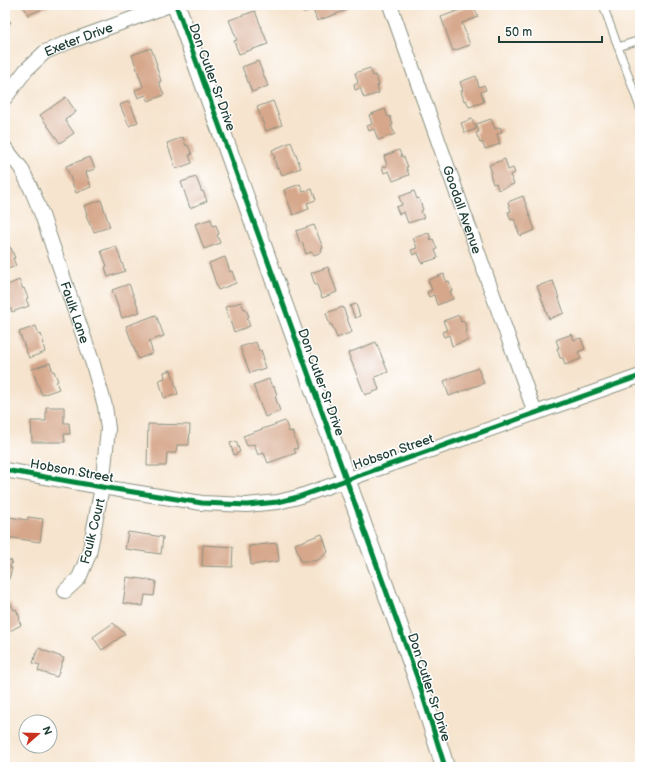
<svg xmlns="http://www.w3.org/2000/svg" width="645" height="772" viewBox="0 0 645 772" font-family="'Balsamiq Sans',sans-serif">
  <rect width="100%" height="100%" fill="#fff"/>
  <filter id="ink" filterUnits="userSpaceOnUse"><feTurbulence type="fractalNoise" baseFrequency=".025" numOctaves="2"/><feDisplacementMap in="SourceGraphic" scale="8" xChannelSelector="R" yChannelSelector="G"/><feConvolveMatrix kernelMatrix="1 2 1 2 8 2 1 2 1" color-interpolation-filters="sRGB"/></filter>
  <filter id="wash" filterUnits="userSpaceOnUse"><feTurbulence type="fractalNoise" baseFrequency=".012" numOctaves="4" result="noise"/><feDisplacementMap in="SourceGraphic" scale="16" xChannelSelector="R" yChannelSelector="G"/><feGaussianBlur stdDeviation="0.9" result="paint"/><feColorMatrix in="noise" values="0 0 0 0 0 0 0 0 0 0 0 0 0 0 0 0 0 1.4 0 .05"/><feComposite in="paint" operator="in"/></filter>
  <g filter="url(#wash)">
    <rect width="100%" height="100%" fill="#f6e4ce"/>
    <g id="blocks">
      <g fill="#d6a78b">
        <polygon points="23,5 52,5 28,15"/>
        <polygon points="300,5 345,5 347,10 317,21 313,9 303,13"/>
        <polygon points="474,5 478,17 462,23 470,45 453,51 441,17"/>
        <polygon points="255,11 268,44 239,54 234,41 237,40 229,20"/>
        <polygon points="5,17 11,22 5,30"/>
        <polygon points="151,48 157,65 156,65 161,81 159,82 164,95 148,101 146,95 138,98 135,90 143,87 132,55"/>
        <polygon points="258,61 268,86 252,92 242,67"/>
        <polygon points="370,68 373,76 375,75 379,85 377,86 379,93 364,98 360,88 355,90 354,85 358,83 355,73"/>
        <polygon points="476,76 479,87 484,85 486,90 481,92 484,102 469,107 466,100 464,101 461,91 463,90 460,82"/>
        <polygon points="66,97 76,112 65,120 74,133 60,143 40,115"/>
        <polygon points="129,101 138,122 129,126 120,105"/>
        <polygon points="273,101 282,125 266,131 257,107"/>
        <polygon points="385,109 388,117 390,116 393,125 391,126 395,134 378,140 374,129 369,131 367,126 372,124 369,115"/>
        <polygon points="472,119 476,129 465,133 461,123"/>
        <polygon points="491,119 495,129 500,127 502,132 497,134 500,144 485,149 482,142 480,143 476,133 479,132 476,124"/>
        <polygon points="183,137 186,146 188,145 192,155 189,155 192,163 176,169 167,143"/>
        <polygon points="291,142 301,168 282,175 279,168 277,169 274,158 275,158 272,150"/>
        <polygon points="399,150 402,157 404,157 408,167 406,167 409,175 393,181 389,171 384,173 382,167 387,166 384,156"/>
        <polygon points="90,157 95,169 86,172 91,187 76,193 66,166"/>
        <polygon points="505,159 508,170 513,168 515,173 510,175 514,184 498,190 496,183 493,184 490,174 492,173 489,165"/>
        <polygon points="196,177 202,192 203,191 207,201 190,208 181,182"/>
        <polygon points="300,184 303,192 312,189 316,200 307,203 309,209 293,215 284,190"/>
        <polygon points="414,191 417,199 419,198 423,210 421,211 424,218 408,223 404,212 399,214 396,207 402,205 399,197"/>
        <polygon points="523,196 535,230 520,236 514,219 511,220 508,212 511,211 508,202"/>
        <polygon points="101,200 110,227 94,232 91,225 90,225 86,215 87,214 84,206"/>
        <polygon points="211,219 213,226 216,225 219,234 217,235 220,243 204,249 195,224"/>
        <polygon points="314,225 323,248 321,249 322,252 314,255 312,252 306,254 302,242 300,243 296,231"/>
        <polygon points="429,233 431,240 433,239 437,249 435,250 438,258 422,263 418,253 413,255 411,250 417,248 413,238"/>
        <polygon points="5,240 6,240 10,248 11,248 15,258 13,258 16,266 5,270"/>
        <polygon points="116,246 125,271 108,277 105,267 107,266 101,251"/>
        <polygon points="225,257 230,272 232,271 236,283 218,290 209,263"/>
        <polygon points="328,267 337,292 322,298 317,285 315,285 311,273"/>
        <polygon points="444,274 446,282 449,281 452,291 450,291 453,299 437,305 434,295 429,297 427,292 432,290 428,280"/>
        <polygon points="19,280 23,289 24,288 28,298 26,299 29,306 12,312 5,293 5,286"/>
        <polygon points="553,281 564,313 549,319 537,286"/>
        <polygon points="129,284 140,312 122,318 112,290"/>
        <polygon points="241,302 244,309 246,309 249,317 247,318 250,326 234,332 225,307"/>
        <polygon points="356,304 360,316 355,318 350,306"/>
        <polygon points="343,307 352,332 337,338 332,325 330,325 326,313"/>
        <polygon points="156,315 164,336 149,341 153,353 138,359 126,326"/>
        <polygon points="459,315 461,322 464,321 467,331 465,332 468,340 452,346 449,335 444,337 442,332 447,330 443,321"/>
        <polygon points="36,326 39,335 41,334 44,344 43,344 45,352 29,358 19,332"/>
        <polygon points="572,334 574,340 581,338 585,349 578,352 581,359 565,365 563,358 560,358 557,348 559,348 556,340"/>
        <polygon points="256,342 259,351 261,350 264,359 262,359 265,368 250,373 240,347"/>
        <polygon points="376,342 388,372 375,377 379,390 365,395 348,353"/>
        <polygon points="50,363 53,372 54,371 58,381 56,382 59,389 42,395 32,369"/>
        <polygon points="478,368 484,383 449,396 444,381"/>
        <polygon points="171,370 178,394 164,398 159,380 165,378 164,372"/>
        <polygon points="269,379 272,387 274,386 277,395 275,396 280,411 265,417 253,385"/>
        <polygon points="46,407 64,407 64,423 69,423 70,434 64,434 65,442 32,442 31,421 46,421"/>
        <polygon points="285,421 289,432 292,431 298,448 294,449 296,453 268,463 264,453 258,455 254,444 247,446 243,436"/>
        <polygon points="148,424 190,425 189,445 177,445 176,453 167,453 166,466 147,466"/>
        <polygon points="236,441 240,452 234,455 230,443"/>
        <polygon points="9,517 27,520 28,517 43,519 40,542 6,537"/>
        <polygon points="128,532 163,537 161,554 125,549"/>
        <polygon points="322,534 328,552 318,560 314,561 301,561 295,544"/>
        <polygon points="277,543 279,561 251,565 249,546"/>
        <polygon points="203,545 233,547 232,567 202,566"/>
        <polygon points="5,559 12,561 10,568 12,568 9,579 7,579 5,586"/>
        <polygon points="127,577 156,581 154,596 145,595 143,606 123,603"/>
        <polygon points="10,602 14,610 16,609 20,618 19,620 21,625 6,633 5,605"/>
        <polygon points="113,623 125,634 102,650 93,637"/>
        <polygon points="38,648 64,658 57,677 38,671 40,665 33,663"/>
      </g>
    </g>
  </g>
  <g filter="url(#ink)">
    <use href="#blocks" fill-opacity="0" stroke="#8a9081" stroke-width="1"/>
    <g fill="none" stroke-linecap="round" stroke-linejoin="round">
      <defs>
        <g id="service">
          <polyline points="603,5 640,108"/>
          <polyline points="618,47 640,40"/>
        </g>
        <g id="minor">
          <path id="s1" d="M390 5 535 413"/>
          <path id="s2" d="M5 98 26 70 45 52 71 41 170 5"/>
          <path id="s3" d="M5 148 21 168 33 193 42 215 92 361 105 406 108 429 102 487 89 554 79 578 65 591"/>
          <polyline points="5,470 102,487 202,503 247,505 278,502 298,497 640,376"/>
        </g>
        <polyline id="tertiary" points="176,5 417,677 445,767"/>
      </defs>
      <use href="#service" stroke="#8a9081" stroke-width="9"/>
      <use href="#minor" stroke="#8a9081" stroke-width="16"/>
      <use href="#tertiary" stroke="#8a9081" stroke-width="20"/>
      <use href="#service" stroke="#fff" stroke-width="7"/>
      <use href="#minor" stroke="#fff" stroke-width="14"/>
      <use href="#tertiary" stroke="#fff" stroke-width="18"/>
      <defs>
        <g id="cycleway">
          <polyline points="176,5 417,677 445,767"/>
          <polyline points="5,470 102,487 202,503 247,505 278,502 298,497 640,376"/>
        </g>
      </defs>
      <use href="#cycleway" stroke="#fff" stroke-width="8"/>
      <use href="#cycleway" stroke="#00873e" stroke-width="5"/>
    </g>
  </g>
  <g text-anchor="middle" stroke-width="3" stroke-linejoin="round" paint-order="stroke">
    <g font-size="13" fill="#1f3d34" stroke="#fff">
      <text dy="5" stroke="none"><textPath href="#s2" startOffset="97">Exeter Drive</textPath></text>
      <text transform="translate(213 77) rotate(70)" y="5">Don Cutler Sr Drive</text>
      <text dy="5" stroke="none"><textPath href="#s1" startOffset="217">Goodall Avenue</textPath></text>
      <text dy="5" stroke="none"><textPath href="#s3" startOffset="180">Faulk Lane</textPath></text>
      <text transform="translate(322 382) rotate(70)" y="5">Don Cutler Sr Drive</text>
      <text transform="translate(393 451) rotate(-19)" y="5">Hobson Street</text>
      <text transform="translate(72 470) rotate(10)" y="5">Hobson Street</text>
      <text transform="translate(92 531) rotate(-76)" y="5">Faulk Court</text>
      <text transform="translate(430 687) rotate(72)" y="5">Don Cutler Sr Drive</text>
    </g>
  </g>
  <rect width="645" height="772" fill="none" stroke="#fff" stroke-width="20"/>
  <g transform="translate(38 734) rotate(70)"><circle r="19" fill="#ffffff" stroke="#a5b1ae"/>
  <path d="M0-3L7 15L0 10L-7 15Z" fill="#c8321e"/>
  <text y="-6" font-size="11" font-weight="bold" text-anchor="middle" fill="#1f3d34">N</text>
  </g>
  <path d="M499 36v6h103v-6" fill="none" stroke="#1f3d34" stroke-width="2"/>
  <text x="505" y="36" font-size="12" fill="#1f3d34" stroke="#ffffff" stroke-width="3" paint-order="stroke">50 m</text>
</svg>
